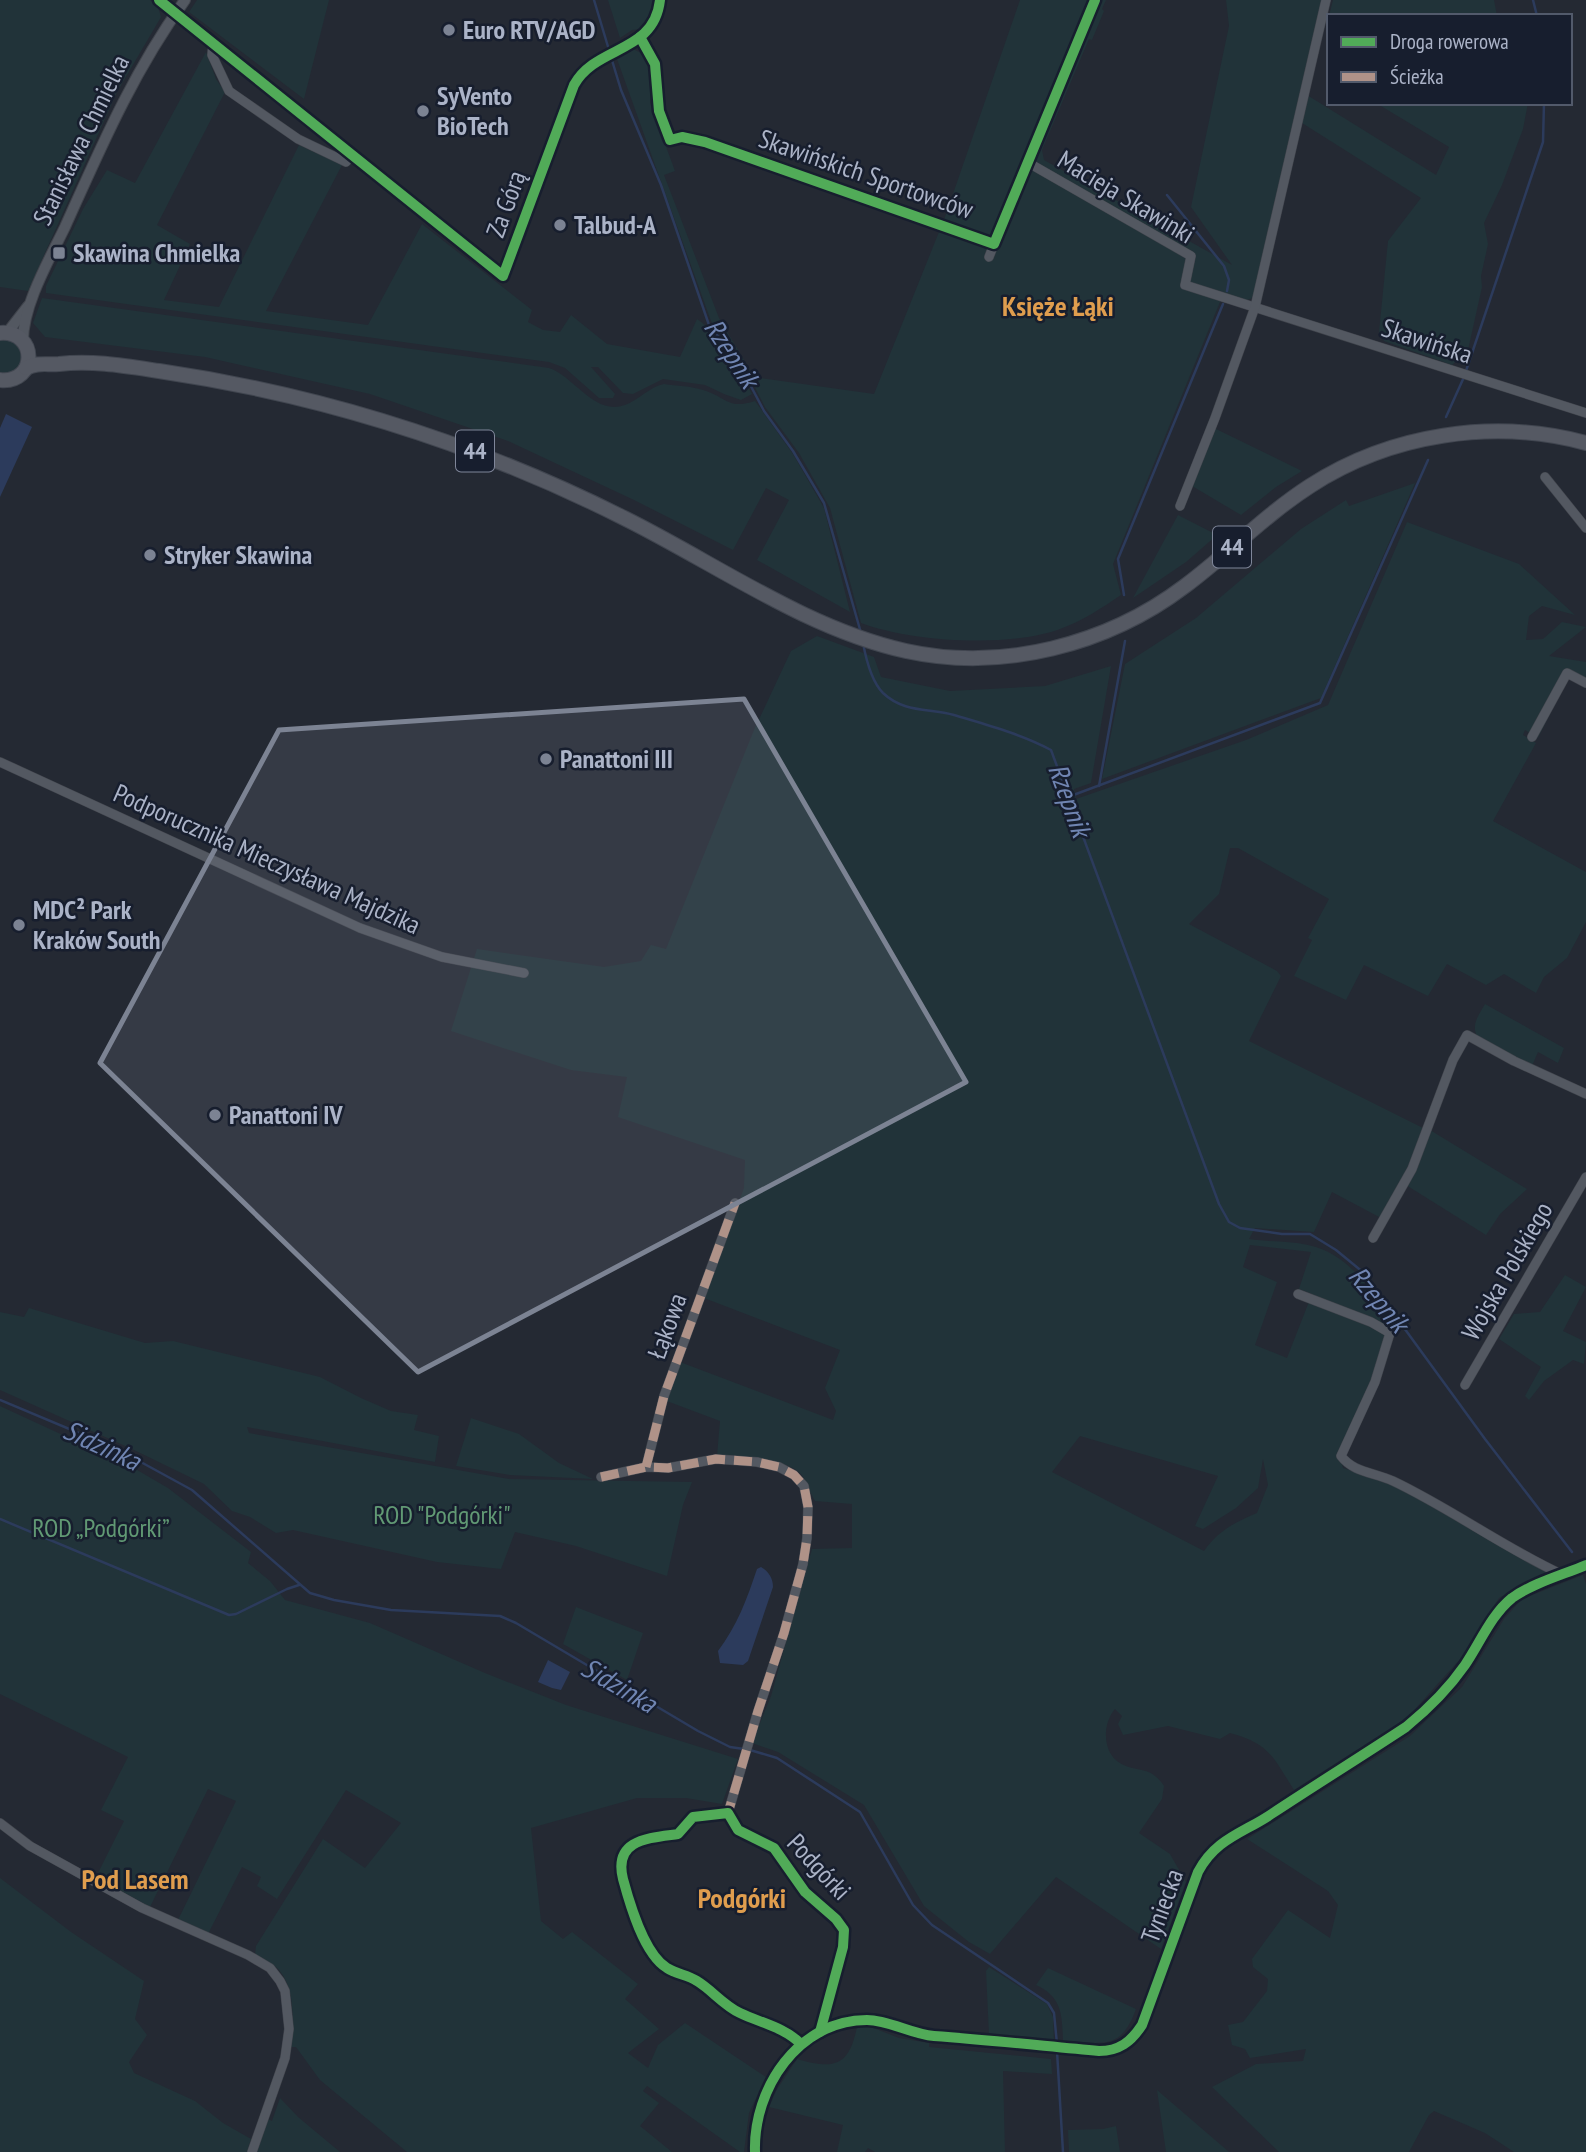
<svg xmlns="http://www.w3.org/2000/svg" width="1586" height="2152" viewBox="0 0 1586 2152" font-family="'PT Sans Narrow',sans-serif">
  <rect width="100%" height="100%" fill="#242933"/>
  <g fill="#213339" fill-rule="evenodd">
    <polygon points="0,0 150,0 158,7 161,17 117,92 28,291 0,287"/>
    <polygon points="197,0 329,0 304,99 189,12"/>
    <polygon points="608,0 654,0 651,13 640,29 632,30 620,38"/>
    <path d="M1020 0H1106L1102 9 1104 11 1092 40 1089 39 1042 150 1044 160 1232 265 1191 207 1229 26 1226 0H1322L1260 275 1252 298 1243 302 1222 297 1113 564 1121 595C1102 608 1082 621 1060 629 1009 648 912 642 861 623L830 508 799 453 765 407 748 374 711 321 617 59 631 48 647 56 651 70 650 103 675 171 664 175 719 318 754 377 874 394 945 217Z"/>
    <polygon points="1333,0 1494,0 1497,16 1329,16"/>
    <path d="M206 52 216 79 225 92 157 225 190 244 164 300 219 307 299 145 342 165 266 311 368 325 422 224 532 310 528 322 543 330 560 332 571 315 607 344 680 357 697 319C722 336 737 368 752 394L741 400 724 394 705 385 663 379 633 394 623 393 598 367H591L615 394 613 398H599L565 368 549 362 46 293V286L83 209 107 170 135 183Z"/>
    <polygon points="1307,95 1436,175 1449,147 1376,103 1528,103 1523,129 1502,185 1484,223 1488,244 1481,276 1482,287 1468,350 1452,365 1384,341 1379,332 1388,241 1421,198 1302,123"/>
    <path d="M42 298 549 368C574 376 594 416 625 405 639 400 649 387 664 384 677 386 691 386 703 390 727 397 727 410 755 401L793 454 824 508 850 612 757 560 789 500 766 488 733 550 634 500 508 441 370 394 205 357 45 337 33 323Z"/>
    <path d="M5 339C19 342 22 351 21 364L9 374 0 373V340Z"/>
    <polygon points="1214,428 1302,471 1276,487 1241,515 1192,486"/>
    <polygon points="1415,483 1321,698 1102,779 1125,664 1196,618 1301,529 1346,500 1349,506"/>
    <polygon points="1178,515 1217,535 1186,562 1133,598"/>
    <path d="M1407 522 1519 564 1575 615 1542 606 1529 616 1526 640 1543 639 1562 622 1586 627 1549 656 1586 662V686L1568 678 1538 738 1525 730 1523 735 1536 743 1493 821 1586 872V922L1567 958 1544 977 1536 993 1504 974 1486 985 1447 964 1428 996 1364 965 1346 1000 1294 976 1312 940 1308 938 1329 899 1238 848H1230L1219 894 1189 924 1277 971 1281 976 1249 1041 1423 1128 1410 1166 1381 1218 1332 1192 1314 1232 1255 1228 1249 1239C1268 1242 1289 1241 1308 1245 1349 1253 1372 1292 1395 1323L1340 1457 1343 1468 1395 1485 1557 1574 1522 1584 1499 1598 1462 1657 1407 1718 1294 1790C1273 1757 1270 1744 1230 1733L1220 1739 1168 1726 1123 1735 1118 1724 1122 1716 1115 1709C1101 1725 1102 1758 1126 1766 1143 1772 1152 1768 1164 1786L1162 1799 1139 1833 1170 1854 1186 1882 1161 1949 1056 1877 990 1954 969 1942 924 1906 864 1805 778 1752 752 1743 771 1696 812 1549 852 1548V1504L815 1501C810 1493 806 1478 799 1472 782 1458 739 1458 717 1456L720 1421 664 1400 680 1362 833 1420 836 1411 825 1388 840 1350 704 1298 744 1188 745 1160 618 1117 627 1077 571 1070 451 1031 477 949 604 967 641 961 651 945 666 949 754 730 791 651 817 636 874 657 881 677 950 691 1045 686 1111 666 1091 783 1074 789 1076 799 1246 740 1328 705ZM1250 1245 1311 1252 1299 1289 1312 1294 1287 1358 1255 1345 1277 1282 1243 1267ZM1080 1436 1218 1476 1195 1526 1203 1529 1236 1508 1258 1488 1263 1459 1268 1485 1257 1513C1235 1522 1218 1531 1204 1551L1052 1472Z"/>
    <path d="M1485 1004 1564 1048 1558 1063 1538 1052 1532 1066 1477 1036C1471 1024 1479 1015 1485 1004Z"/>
    <polygon points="1430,1130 1527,1189 1500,1214 1486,1235 1406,1185"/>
    <polygon points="1565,1275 1586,1287 1563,1331 1586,1342 1584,1364 1573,1360 1544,1381 1529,1400 1525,1396 1541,1367 1499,1339 1514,1314 1540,1312"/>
    <polygon points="29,1308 145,1343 173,1341 320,1377 361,1398 391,1411 418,1415 414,1430 439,1436 435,1462 247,1427 249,1433 509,1479 692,1482 683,1505 667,1576 576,1546 515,1532 501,1569 437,1562 293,1530 276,1533 250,1517 232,1511 204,1484 132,1449 0,1390 0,1312 24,1317"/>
    <path d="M0 1406 132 1467 168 1488 251 1552 248 1563 270 1581 285 1600 370 1623 485 1673 566 1705 738 1759 722 1804 686 1798H637L531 1828 541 1921 563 1939 572 1932 638 1984 625 1999 659 2029 628 2053 648 2068 658 2045 685 2023 766 2077 749 2113 744 2152H740L647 2086 643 2091 659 2103 640 2126 672 2152H407L320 2080 296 2047H291C293 2023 296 1990 279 1970 274 1964 262 1960 255 1955L256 1946 323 1839 365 1868 401 1823 346 1790 277 1899 257 1886 261 1877 242 1867 208 1934 178 1920 236 1801 208 1789 150 1907 96 1877 124 1821 101 1810 128 1757 0 1694Z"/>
    <polygon points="471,1418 519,1434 559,1463 593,1479 510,1475 456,1466"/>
    <polygon points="1583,1575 1586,1584 1586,2152 1514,2152 1485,2133 1434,2111 1429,2115 1409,2152 1279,2152 1212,2087 1256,2064 1303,2061 1306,2049 1250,2058 1245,2049 1232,2045 1228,2025 1243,2022 1267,1991 1268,1979 1253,1967 1252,1959 1288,1910 1330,1938 1338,1905 1328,1891 1247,1839 1410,1736 1462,1687 1504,1619 1522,1599"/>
    <polygon points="576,1607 643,1633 627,1680 563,1644"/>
    <polygon points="0,1878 71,1932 144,1981 135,2019 147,2035 129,2062 134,2073 195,2101 223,2123 251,2139 247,2152 0,2152"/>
    <polygon points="989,1967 1047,2004 1053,2017 1054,2042 989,2035 986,1971"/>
    <path d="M1048 1968 1136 2009C1121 2051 1103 2043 1063 2041 1062 2014 1062 1997 1036 1985Z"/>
    <path d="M857 2027H871L899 2038 929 2043V2047L1051 2059 1052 2074 1003 2071 1005 2152H875L868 2148 865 2152H837L843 2125 769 2107 776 2091 797 2059C835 2070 849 2066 857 2027Z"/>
    <polygon points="1157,2090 1229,2152 1166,2152"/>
    <polygon points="280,2098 298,2117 340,2152 255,2152 268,2119 272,2121"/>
    <polygon points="1116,2126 1120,2152 1069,2152 1068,2130 1103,2129"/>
  </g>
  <g fill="#2c3b5c">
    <polygon points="6,414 32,427 0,497 0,428"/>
    <path d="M761 1567C768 1571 773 1578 773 1587L748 1661 743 1665 720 1663 718 1651C737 1626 747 1599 757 1569Z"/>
    <polygon points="548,1660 570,1672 561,1690 552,1688 538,1682"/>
  </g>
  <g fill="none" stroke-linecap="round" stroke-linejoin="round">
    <g stroke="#2c3b5c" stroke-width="2.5">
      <polyline points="594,0 609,50"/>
      <polyline points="1533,0 1537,16"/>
      <polyline points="611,57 621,90 661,185 709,325 737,360 764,411 793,451 824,503 861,633"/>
      <polyline points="1167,195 1224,266 1229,280 1227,291"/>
      <polyline points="1466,371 1543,142 1544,103"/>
      <polyline points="1446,417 1464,377"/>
      <polyline points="1124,595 1118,559 1223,304"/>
      <path d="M863 643C866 659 872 682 883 693 904 713 929 708 954 715 987 725 1021 734 1051 750L1219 1204 1229 1222 1240 1228 1282 1234H1310L1336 1250 1364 1273 1485 1439 1572 1552"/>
      <polyline points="1099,786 1125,641"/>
      <polyline points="1068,797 1320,703 1428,460"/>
      <polyline points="0,1400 117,1449 192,1490 310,1593 334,1600 391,1610 500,1616 516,1623 698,1731 730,1747 744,1749"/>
      <polyline points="0,1519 229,1615 236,1614 287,1589 299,1585"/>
      <polyline points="750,1750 777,1758 860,1812 913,1905 932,1925 1048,2003 1054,2013 1057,2044"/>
      <polyline points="1057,2051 1063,2152"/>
    </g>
    <defs>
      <g id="minor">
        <path d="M159 0 503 276 574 85C596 45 654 54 660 0"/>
        <polyline points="640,37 655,64 659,111 670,140 682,137 705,142 994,244 1095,0"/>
        <polyline points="213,41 212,55 229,91 298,139 346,162 353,154"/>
        <polyline points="1027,162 1191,256 1185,285 1586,413"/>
        <polyline points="989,257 994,244"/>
        <polyline points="1545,477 1586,528"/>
        <polyline points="1180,506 1215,418 1255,307 1326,0"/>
        <polyline points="1532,737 1567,673 1586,683"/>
        <polyline points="0,762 360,928 442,957 524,973"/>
        <polyline points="1373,1238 1412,1169 1453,1060 1467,1035 1514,1061 1586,1094"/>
        <path d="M1298 1294 1371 1322 1390 1333 1375 1382 1341 1456C1354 1473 1374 1472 1393 1481 1452 1509 1504 1548 1563 1575"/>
        <polyline points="1465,1385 1586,1177"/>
        <polyline points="646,1467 664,1396 735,1203"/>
        <polyline points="601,1477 646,1467 668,1468 716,1459 757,1462 779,1467 794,1475 804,1486 808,1507 807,1538 803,1564 784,1633 758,1711 728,1813"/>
        <polyline points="0,1823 30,1846 142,1908 248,1955 270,1968 280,1981 285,1991 289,2029 285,2058 252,2152"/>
        <path d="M801 2044C784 2027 761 2023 740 2013 723 2005 712 1990 697 1981 688 1975 676 1974 667 1968 644 1954 630 1905 623 1879 613 1839 649 1838 678 1834L693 1817 728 1813 738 1830 774 1848 805 1892 836 1919 844 1930 843 1947 820 2032"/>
      </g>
      <g id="tertiary">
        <polyline points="7,333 28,306"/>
        <path d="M23 341C23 305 49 260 65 227 101 147 133 72 185 0"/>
        <path d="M755 2152C753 2089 798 2020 867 2020 889 2020 911 2034 934 2036 989 2040 1044 2046 1099 2051 1119 2051 1131 2042 1142 2025L1198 1872C1216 1838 1244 1833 1273 1813 1317 1784 1362 1756 1406 1727 1428 1709 1449 1688 1465 1665 1480 1643 1491 1615 1512 1598 1533 1583 1562 1575 1586 1565"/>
      </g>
      <g id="primary">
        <path d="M0 333C38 330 38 384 0 380"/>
        <path d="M26 368C38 362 46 365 59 364 92 360 126 366 159 371 322 395 477 444 624 518 715 563 806 629 906 651 1002 672 1107 645 1185 586 1228 554 1265 515 1310 486 1390 434 1494 418 1586 443"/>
      </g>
    </defs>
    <use href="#minor" stroke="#40444c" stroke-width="10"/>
    <use href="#tertiary" stroke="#40444c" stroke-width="12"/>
    <use href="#primary" stroke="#414650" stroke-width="16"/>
    <use href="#minor" stroke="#535861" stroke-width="9"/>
    <use href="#tertiary" stroke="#535861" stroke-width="10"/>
    <use href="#primary" stroke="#555963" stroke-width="14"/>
    <g stroke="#af9288" stroke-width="9" stroke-dasharray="18 9" stroke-linecap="butt">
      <polyline points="646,1467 664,1396 735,1203"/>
      <polyline points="601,1477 646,1467 668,1468 716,1459 757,1462 779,1467 794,1475 804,1486 808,1507 807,1538 803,1564 784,1633 758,1711 728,1813"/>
    </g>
    <defs>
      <g id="cycleway">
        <path d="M159 0 503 276 574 85C596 45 654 54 660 0"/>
        <polyline points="640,37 655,64 659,111 670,140 682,137 705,142 994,244 1095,0"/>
        <path d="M801 2044C784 2027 761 2023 740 2013 723 2005 712 1990 697 1981 688 1975 676 1974 667 1968 644 1954 630 1905 623 1879 613 1839 649 1838 678 1834L693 1817 728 1813 738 1830 774 1848 805 1892 836 1919 844 1930 843 1947 820 2032"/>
        <path d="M755 2152C753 2089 798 2020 867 2020 889 2020 911 2034 934 2036 989 2040 1044 2046 1099 2051 1119 2051 1131 2042 1142 2025L1198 1872C1216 1838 1244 1833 1273 1813 1317 1784 1362 1756 1406 1727 1428 1709 1449 1688 1465 1665 1480 1643 1491 1615 1512 1598 1533 1583 1562 1575 1586 1565"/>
      </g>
    </defs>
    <use href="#cycleway" stroke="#171e2e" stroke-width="15"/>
    <use href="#cycleway" stroke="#51ab58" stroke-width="10"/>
  </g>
  <path fill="#7c8393" fill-opacity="0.2" stroke="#7c8393" stroke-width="5" stroke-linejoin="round" d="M744 699 966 1082 418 1372 100 1063 279 730Z"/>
  <g fill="#7c8393" stroke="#171e2e" stroke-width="2.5">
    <circle cx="449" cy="30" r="7"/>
    <circle cx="423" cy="111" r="7"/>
    <circle cx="560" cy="225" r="7"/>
    <rect x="52" y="246" width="14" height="14" rx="3.5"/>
    <circle cx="150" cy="555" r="7"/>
    <circle cx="546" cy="759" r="7"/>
    <circle cx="19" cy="925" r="7"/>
    <circle cx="215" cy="1115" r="7"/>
  </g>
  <g text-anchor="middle" stroke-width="5" stroke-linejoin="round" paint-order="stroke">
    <g fill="#171e2e" stroke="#7f8699" stroke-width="2">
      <rect x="456" y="430.5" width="38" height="41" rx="5"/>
      <rect x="1213" y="526.5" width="38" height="41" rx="5"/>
    </g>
    <g font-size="24" font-weight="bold" fill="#abb3c7">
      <text x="475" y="459">44</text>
      <text x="1232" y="555">44</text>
    </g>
    <g font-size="26" font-weight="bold" fill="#abb3c7" stroke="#171e2e" text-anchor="start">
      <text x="463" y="39">Euro RTV/AGD</text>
      <text x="437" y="105">SyVento<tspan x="437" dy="30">BioTech</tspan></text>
      <text x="574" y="234">Talbud-A</text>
      <text x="73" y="262">Skawina Chmielka</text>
      <text x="164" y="564">Stryker Skawina</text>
      <text x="560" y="768">Panattoni III</text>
      <text x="33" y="919">MDC² Park<tspan x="33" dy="30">Kraków South</tspan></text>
      <text x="229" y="1124">Panattoni IV</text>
    </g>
    <g font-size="26" fill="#abb3c7" stroke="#171e2e">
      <text transform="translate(81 140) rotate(-64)" y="9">Stanisława Chmielka</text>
      <text transform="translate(866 174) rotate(19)" y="9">Skawińskich Sportowców</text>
      <text transform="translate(1126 197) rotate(31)" y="9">Macieja Skawinki</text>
      <text transform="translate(506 204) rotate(-70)" y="9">Za Górą</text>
      <text transform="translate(1427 341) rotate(18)" y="9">Skawińska</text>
      <text transform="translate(267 859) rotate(24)" y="9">Podporucznika Mieczysława Majdzika</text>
      <text transform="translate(1507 1271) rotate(-60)" y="9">Wojska Polskiego</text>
      <text transform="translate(667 1326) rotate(-70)" y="9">Łąkowa</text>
      <text transform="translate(819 1867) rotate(47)" y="9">Podgórki</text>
      <text transform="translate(1162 1906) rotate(-70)" y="9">Tyniecka</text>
    </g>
    <g font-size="26" fill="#619974" stroke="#171e2e">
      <text x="442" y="1524">ROD "Podgórki"</text>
      <text x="101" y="1537">ROD „Podgórki”</text>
    </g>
    <g font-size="28" font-weight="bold" fill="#df9d4e" stroke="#171e2e">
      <text x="1058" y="316">Księże Łąki</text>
      <text x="135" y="1889">Pod Lasem</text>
      <text x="742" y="1908">Podgórki</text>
    </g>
    <g font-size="28" font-style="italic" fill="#7085b2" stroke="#171e2e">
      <text transform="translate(732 353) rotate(57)" y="10">Rzepnik</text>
      <text transform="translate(1070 800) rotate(70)" y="10">Rzepnik</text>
      <text transform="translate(1379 1299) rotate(50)" y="10">Rzepnik</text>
      <text transform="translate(102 1445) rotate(25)" y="10">Sidzinka</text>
      <text transform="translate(619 1685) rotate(30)" y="10">Sidzinka</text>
    </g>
  </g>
  <rect x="1327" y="14" width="245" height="91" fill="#171e2e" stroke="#525a6b" stroke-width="2"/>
  <rect x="1341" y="37" width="35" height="10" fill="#51ab58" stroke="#525a6b" stroke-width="2"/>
  <text x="1390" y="49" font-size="21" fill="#abb3c7">Droga rowerowa</text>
  <rect x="1341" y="72" width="35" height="10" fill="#af9288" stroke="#525a6b" stroke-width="2"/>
  <text x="1390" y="84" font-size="21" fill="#abb3c7">Ścieżka</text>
</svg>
